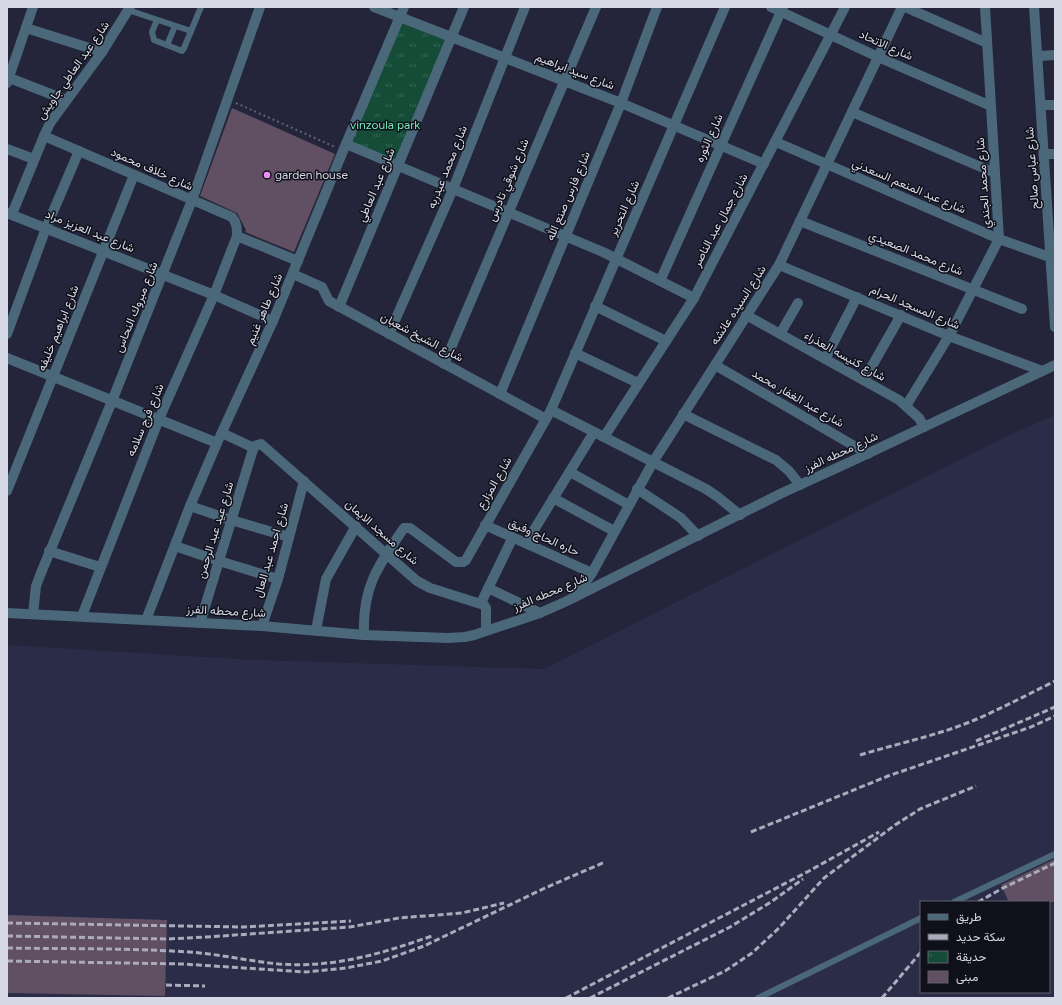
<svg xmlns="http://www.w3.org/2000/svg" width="1062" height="1005" viewBox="0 0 1062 1005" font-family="Figtree,Vazirmatn,sans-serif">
  <defs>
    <pattern id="park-tufts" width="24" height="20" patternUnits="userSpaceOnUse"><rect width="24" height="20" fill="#144c37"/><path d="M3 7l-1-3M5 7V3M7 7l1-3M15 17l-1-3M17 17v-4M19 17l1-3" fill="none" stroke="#356554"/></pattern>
  </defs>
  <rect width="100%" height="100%" fill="#24253a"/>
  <path fill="#2b2d48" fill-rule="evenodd" d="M1055 415V998H7V645L253 660 544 669 1009 435ZM921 902H1049V992H921Z"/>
  <polygon fill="url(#park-tufts)" points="401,19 450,38 398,162 349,142"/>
  <g fill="#614f63">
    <polygon points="232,108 335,154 294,252 245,232 246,230 237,213 200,196"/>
    <polygon points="1055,859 1055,902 1009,902 1001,885"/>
    <polygon points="7,915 167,920 165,996 7,993"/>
  </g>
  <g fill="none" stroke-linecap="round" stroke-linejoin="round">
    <polyline stroke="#626375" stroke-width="2" stroke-dasharray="2 3" stroke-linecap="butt" points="236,103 335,147"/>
    <g stroke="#4a687a" stroke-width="6">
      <polyline points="128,10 191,31"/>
      <polyline points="157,20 152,32 154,40 182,51 184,48 201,7"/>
      <polyline points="167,45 175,26"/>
      <polyline points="954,902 1055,854"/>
      <polyline points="758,998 921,918"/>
    </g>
    <g stroke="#4a687a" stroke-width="10">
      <polyline points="374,7 621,103 764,164"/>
      <polyline points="771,7 878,57 991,106"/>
      <polyline points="905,7 987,43"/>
      <polyline points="1034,7 1055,327"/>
      <polyline points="26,28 102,52"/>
      <polyline points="1038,56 1055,55"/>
      <polyline points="7,77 66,100"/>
      <polyline points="7,83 33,7"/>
      <polyline points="1041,105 1055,105"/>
      <polyline points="852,112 995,173"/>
      <path d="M44 136 232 217C237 223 237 228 237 236L214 295 159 419 82 616"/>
      <polyline points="776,142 999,239 1055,259"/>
      <polyline points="346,144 603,252 694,298"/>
      <polyline points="7,149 34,159"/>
      <polyline points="1044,154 1055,154"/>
      <polyline points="7,213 214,295 273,321"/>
      <polyline points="12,214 44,136 50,123 102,52 130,7"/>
      <polyline points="800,221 1022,309"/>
      <polyline points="237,236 298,261"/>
      <polyline points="779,265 949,336 1042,371"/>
      <polyline points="293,274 322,287 329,301 546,419"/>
      <polyline points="660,281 783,7"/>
      <polyline points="595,306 666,341"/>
      <polyline points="339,307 464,7"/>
      <polyline points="746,315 899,400 919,418 924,427"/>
      <polyline points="7,334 46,228 79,151"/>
      <polyline points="389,334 453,189 525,7"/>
      <polyline points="780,334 798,303"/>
      <polyline points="575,353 638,383"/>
      <polyline points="7,358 217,443"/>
      <polyline points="825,359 857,297"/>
      <polyline points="444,364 596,7"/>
      <polyline points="715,365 868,454"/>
      <polyline points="864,380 901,315"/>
      <polyline points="500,394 621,103 657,7"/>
      <polyline points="906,406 949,336 999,239 985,7"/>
      <polyline points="551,410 706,489 718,497 740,515"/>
      <polyline points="683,414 776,460 789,471 800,485"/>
      <polyline points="222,433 254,448"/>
      <polyline points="604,437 694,298 845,7"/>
      <polyline points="570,472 629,505"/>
      <polyline points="637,489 681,518 698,536"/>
      <polyline points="7,491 134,175"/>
      <polyline points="553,498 614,531"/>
      <polyline points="190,506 231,520 289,537"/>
      <polyline points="485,525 592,573"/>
      <polyline points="526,543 594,432"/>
      <polyline points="175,546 219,561 278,579"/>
      <polyline points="49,551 100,567"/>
      <polyline points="488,588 540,613"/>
      <polyline points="574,594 583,586 592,573 653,462 779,265 902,7"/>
      <polyline points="481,603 513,537"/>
      <polyline points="7,613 262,626 364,635 448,638 465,637 474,635 540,613 567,601 782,493 852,461 1055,365"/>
      <polyline points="33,614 36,586 41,573 112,401 192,200 260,7"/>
      <polyline points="146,620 190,506 217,443 273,321 343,151 404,7"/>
      <polyline points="200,623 254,446 261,444 417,581 430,588 484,605 486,608 486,631"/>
      <polyline points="262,626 278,579 304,481"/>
      <polyline points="316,630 326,579 356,526"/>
      <path d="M364 635C362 587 378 566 404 528H410L456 562H463L466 560 551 410 725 7"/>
    </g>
    <g stroke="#aaabbb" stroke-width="3" stroke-dasharray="6 3" stroke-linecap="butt">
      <polyline points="976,741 1055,707"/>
      <path d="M860 755C899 743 940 735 977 719 1004 707 1029 694 1055 681"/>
      <polyline points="751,832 888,776 1031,727 1055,716"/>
      <polyline points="978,902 1003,888 1055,863"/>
      <polyline points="7,923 244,927 351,921"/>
      <polyline points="7,936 167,939 207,937 350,927 399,918 462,913 504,903"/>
      <path d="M7 948C67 949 128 948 189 952 219 954 248 961 279 964 335 968 380 954 432 936"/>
      <polyline points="7,961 183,964 306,972 346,968 382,961 424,946 545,888 605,862"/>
      <polyline points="166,985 205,986"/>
      <polyline points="566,998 809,871 879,832"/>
      <polyline points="590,998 730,927 771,902 803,879"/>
      <polyline points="668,998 725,971 752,953 779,928 824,878 895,825 920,809 976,786"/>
      <polyline points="882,998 921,952"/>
    </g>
  </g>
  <circle fill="#f18bf5" stroke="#0f1019" stroke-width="1.5" cx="267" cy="175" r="4"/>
  <g text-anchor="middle" stroke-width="3" stroke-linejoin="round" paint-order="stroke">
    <g font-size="12" fill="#d7d9e7" stroke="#0f1019">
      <text transform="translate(886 45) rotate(24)" y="4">شارع الاتحاد</text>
      <text transform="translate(73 70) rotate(-55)" y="4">شارع عبد العاطي جاويش</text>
      <text transform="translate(575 71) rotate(21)" y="4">شارع سيد ابراهيم</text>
      <text transform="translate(709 138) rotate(-66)" y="4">شارع الثوره</text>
      <text transform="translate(447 167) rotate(-68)" y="4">شارع محمد عبدربه</text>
      <text transform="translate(1032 168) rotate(-94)" y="4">شارع عباس صالح</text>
      <text transform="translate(152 169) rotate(24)" y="4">شارع خلاف محمود</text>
      <text transform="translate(508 180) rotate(-67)" y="4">شارع شوقي تادرس</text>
      <text transform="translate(983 183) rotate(-94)" y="4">شارع محمد الجندي</text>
      <text transform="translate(376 185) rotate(-67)" y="4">شارع عبد العاطي</text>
      <text transform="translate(909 186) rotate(23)" y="4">شارع عبد المنعم السعدني</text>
      <text transform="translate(568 196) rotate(-67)" y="4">شارع فارس صنع الله</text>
      <text transform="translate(624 208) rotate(-66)" y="4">شارع التحرير</text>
      <text transform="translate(720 220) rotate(-62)" y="4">شارع جمال عبد الناصر</text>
      <text transform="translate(90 231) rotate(22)" y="4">شارع عبد العزيز مراد</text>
      <text transform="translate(916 253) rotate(22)" y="4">شارع محمد الصعيدي</text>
      <text transform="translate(738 305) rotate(-57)" y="4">شارع السيده عائشه</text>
      <text transform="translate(136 307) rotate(-68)" y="4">شارع مبروك النحاس</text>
      <text transform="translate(915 307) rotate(23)" y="4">شارع المسجد الحرام</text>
      <text transform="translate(264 309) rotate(-67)" y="4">شارع طاهر غنيم</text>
      <text transform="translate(58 328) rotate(-68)" y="4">شارع ابراهيم خليفه</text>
      <text transform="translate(422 337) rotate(28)" y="4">شارع الشيخ شعبان</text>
      <text transform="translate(845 356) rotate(29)" y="4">شارع كنيسه العذراء</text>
      <text transform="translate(798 398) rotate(30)" y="4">شارع عبد الغفار محمد</text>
      <text transform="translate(145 420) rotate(-67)" y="4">شارع فرج سلامه</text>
      <text transform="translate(841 452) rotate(-25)" y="4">شارع محطه الفرز</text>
      <text transform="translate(494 483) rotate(-60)" y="4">شارع المزارع</text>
      <text transform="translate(215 530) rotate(-73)" y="4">شارع عيد عبد الرحمن</text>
      <text transform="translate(382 532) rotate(41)" y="4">شارع مسجد الايمان</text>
      <text transform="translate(544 537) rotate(24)" y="4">حاره الحاج وفيق</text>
      <text transform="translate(271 550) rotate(-74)" y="4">شارع احمد عبد العال</text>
      <text transform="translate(550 592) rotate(-23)" y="4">شارع محطه الفرز</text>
      <text transform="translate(226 611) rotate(3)" y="4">شارع محطه الفرز</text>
    </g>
    <g font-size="12" fill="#75ecba" stroke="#0f1019">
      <text x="385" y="129">vinzoula park</text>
    </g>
    <g font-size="12" fill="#d7d9e7" stroke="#0f1019" text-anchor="start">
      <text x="275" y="179">garden house</text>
    </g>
  </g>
  <rect width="1062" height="1005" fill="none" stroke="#d7d9e7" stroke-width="16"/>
  <rect x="920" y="901" width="130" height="92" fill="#0f1019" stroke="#5f606b"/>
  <rect x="928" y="914" width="20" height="6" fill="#4a687a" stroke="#5f606b"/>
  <text x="956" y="921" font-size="12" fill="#d7d9e7">طريق</text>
  <rect x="928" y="934" width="20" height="6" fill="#aaabbb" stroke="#5f606b"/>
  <text x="956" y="941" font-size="12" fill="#d7d9e7">سكة حديد</text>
  <rect x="928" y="951" width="20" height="12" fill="url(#park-tufts)" stroke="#5f606b"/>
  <text x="956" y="961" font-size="12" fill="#d7d9e7">حديقة</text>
  <rect x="928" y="971" width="20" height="12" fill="#614f63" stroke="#5f606b"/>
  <text x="956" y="981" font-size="12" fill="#d7d9e7">مبنى</text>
</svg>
